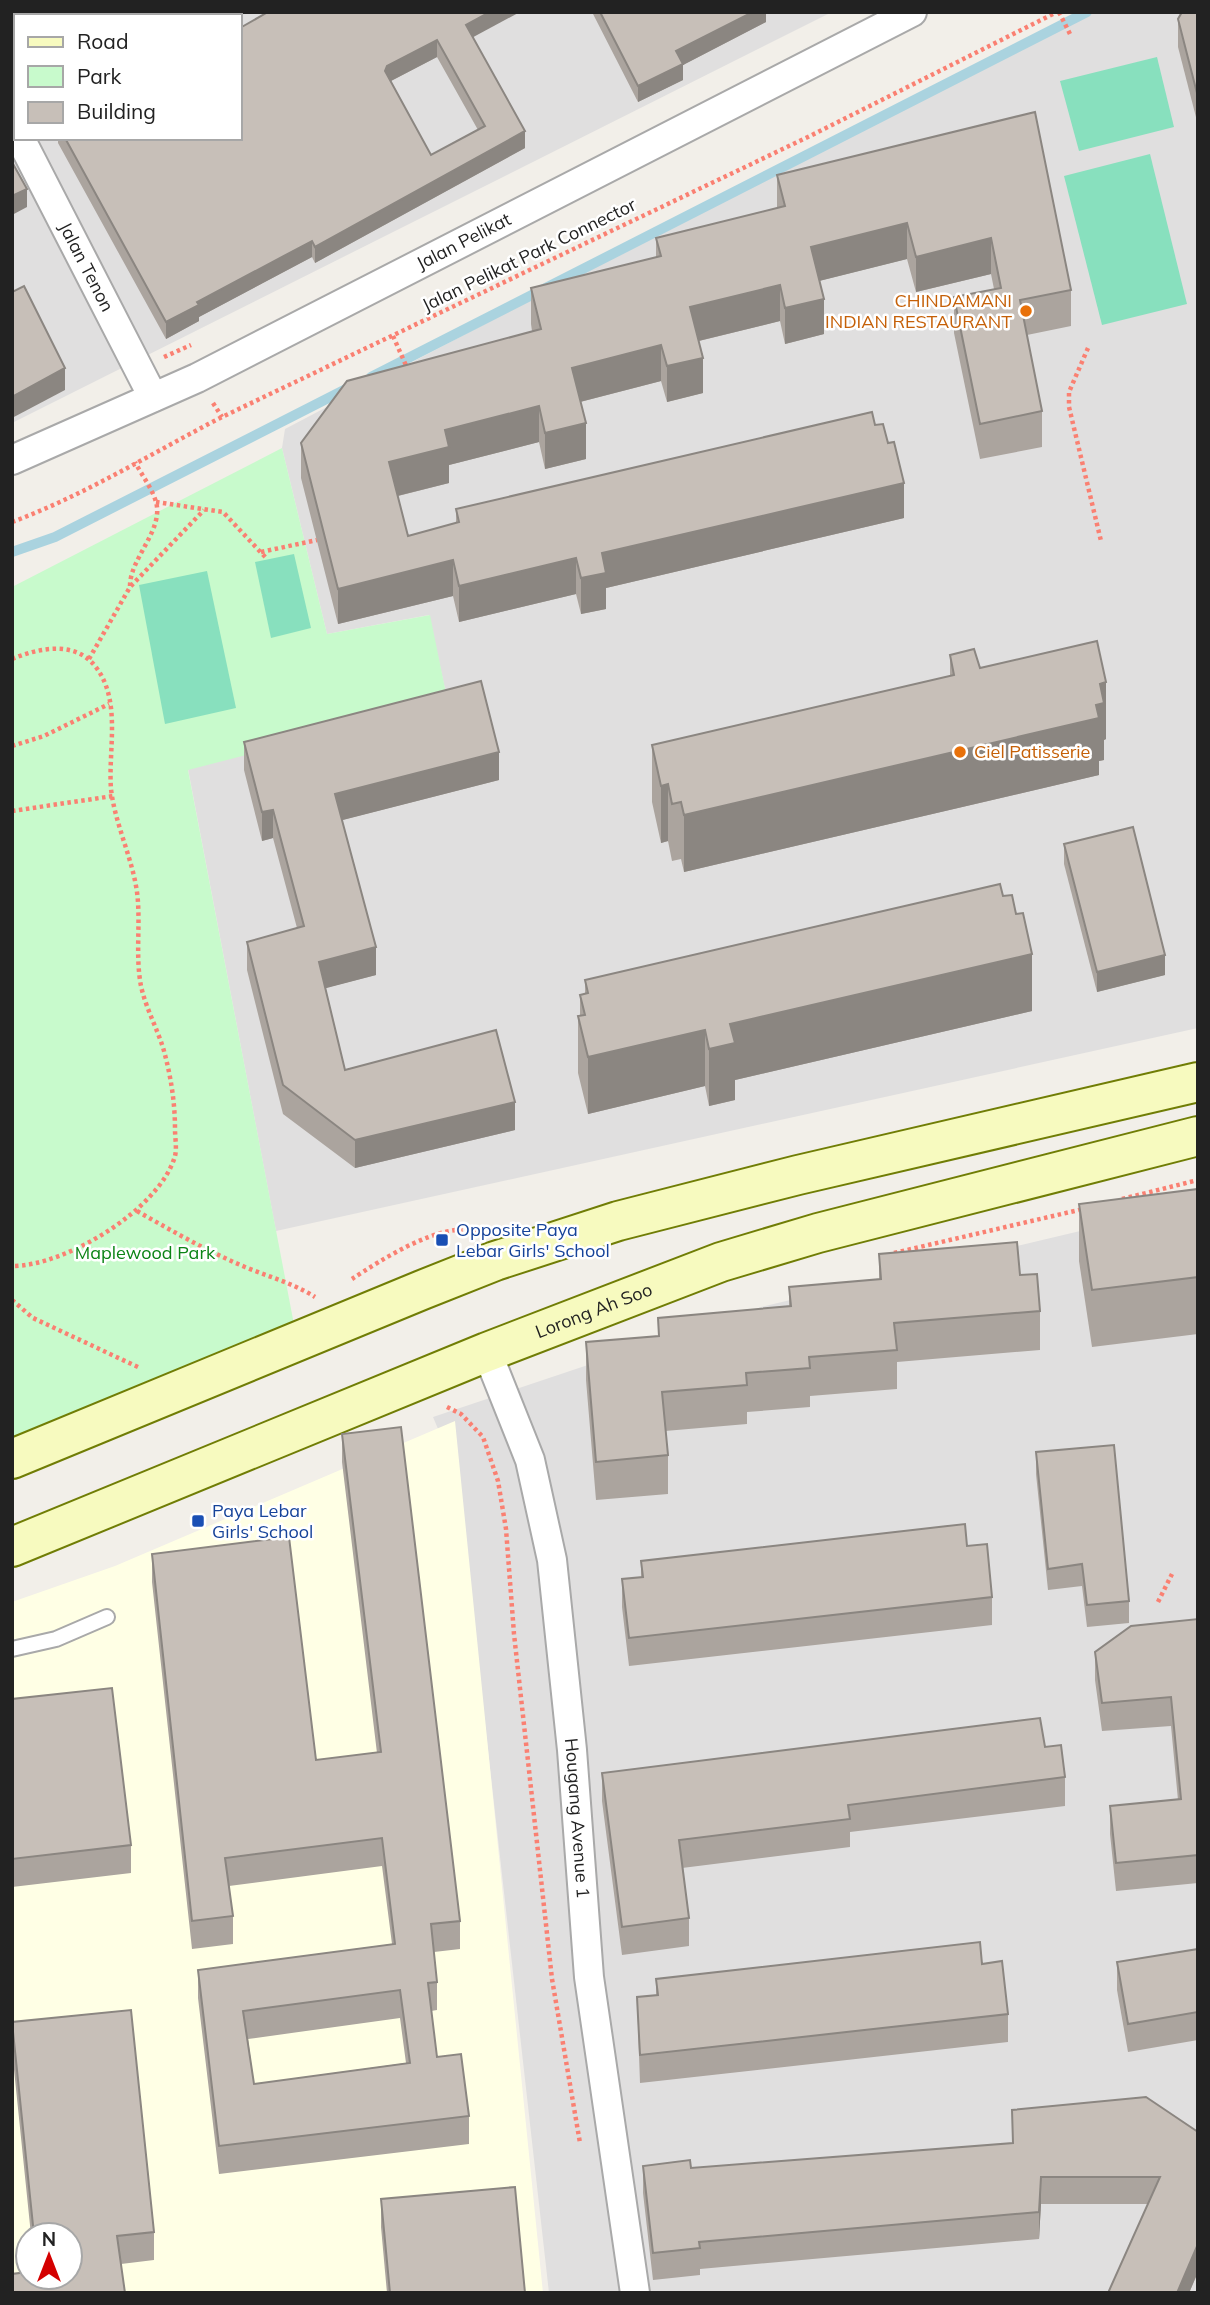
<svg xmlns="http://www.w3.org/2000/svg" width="1210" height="2305" viewBox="0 0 1210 2305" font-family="Mulish,sans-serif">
  <rect width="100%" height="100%" fill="#f2efe9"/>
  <g fill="#e0dfdf" fill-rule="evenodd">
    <path d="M12 12H832L12 423ZM16 16H240V138H16Z"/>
    <polygon points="1095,12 1198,12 1198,1028 276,1231 188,769 448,703 429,615 327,634 282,448 285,429 890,111"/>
    <polygon points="1198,1203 1198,2293 549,2293 457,1474 433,1417 761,1307"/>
  </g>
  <path fill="#ffffe5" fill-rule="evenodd" d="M455 1421 543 2293H12V1602L115 1566ZM28 2235H70V2277H28Z"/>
  <polygon fill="#c8facc" points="282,448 327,634 430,615 448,703 188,770 296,1335 12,1450 12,587"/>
  <g fill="#88e0be">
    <polygon points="1157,57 1174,127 1079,151 1060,81"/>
    <polygon points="1150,154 1187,304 1102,325 1064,176"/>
    <polygon points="294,554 311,628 271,638 255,562"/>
    <polygon points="207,571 236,708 165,724 139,585"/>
  </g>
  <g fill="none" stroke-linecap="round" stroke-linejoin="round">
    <g stroke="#aad3df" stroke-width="10">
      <polyline points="371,377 1087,12"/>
      <polyline points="12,552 55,537 348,388"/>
    </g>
    <defs>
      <polyline id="service" points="12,1649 56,1639 107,1617"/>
      <g id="minor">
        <polyline points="212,16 219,12"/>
        <polyline points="12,120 16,118"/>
        <path id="s1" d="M20 138 153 397"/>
        <path id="s2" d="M12 460 197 378 912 12"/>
        <path id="s3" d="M487 1352 530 1460 552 1560 572 1750 589 1977 635 2293"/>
      </g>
      <g id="secondary">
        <polyline points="12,1459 422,1290 495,1261 618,1221 798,1175 1198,1082"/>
        <path id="s4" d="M12 1547 487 1352 721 1262 818 1233 1198 1136"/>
      </g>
    </defs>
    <use href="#service" stroke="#a9a9a9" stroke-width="18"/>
    <use href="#minor" stroke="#a9a9a9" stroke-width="32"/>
    <use href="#secondary" stroke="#707d05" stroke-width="42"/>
    <g stroke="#fa8072" stroke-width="4.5" stroke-dasharray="3.5 3.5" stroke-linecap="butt">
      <polyline points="1059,12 1070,34"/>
      <polyline points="12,15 16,29"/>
      <polyline points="166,16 173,12"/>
      <polyline points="393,336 408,370"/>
      <polyline points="1088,348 1069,392 1069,407 1101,541"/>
      <polyline points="164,357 191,345"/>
      <polyline points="213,403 222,417"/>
      <polyline points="156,502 223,512 267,559"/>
      <path d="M12 522C85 495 152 453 222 417L810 136 1057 12"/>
      <polyline points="261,552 317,540"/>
      <path d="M130 586C130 558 164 530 156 502 152 488 141 474 135 462"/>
      <path d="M12 659C41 647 78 640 98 670 121 704 108 751 111 789 115 824 132 857 137 892 141 923 135 955 141 986 146 1009 158 1030 164 1051 171 1077 175 1103 175 1129 175 1138 177 1148 175 1156 160 1209 66 1266 12 1266"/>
      <polyline points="89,659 130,587 204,510"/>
      <polyline points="12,746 44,736 109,704"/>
      <polyline points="12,811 113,796"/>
      <polyline points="1122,1199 1198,1180"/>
      <path d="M137 1211C172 1231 207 1251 245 1267 269 1277 293 1283 315 1297"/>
      <polyline points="894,1253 1083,1209"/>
      <path d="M352 1279C381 1260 441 1221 477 1231"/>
      <polyline points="12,1300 33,1318 140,1368"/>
      <polyline points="447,1407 461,1414 483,1437 498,1481 506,1529 514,1634 552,1979 580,2143"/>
      <polyline points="1158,1602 1172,1574"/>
    </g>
    <use href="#service" stroke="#fff" stroke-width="14"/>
    <use href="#minor" stroke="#fff" stroke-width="28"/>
    <use href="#secondary" stroke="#f7fabf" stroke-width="38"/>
  </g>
  <g fill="#aba49e" fill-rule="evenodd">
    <polygon points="592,12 766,12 766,22 683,65 683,80 638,102"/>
    <polygon points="1198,12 1198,125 1178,47 1178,19"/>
    <path d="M240 28 473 37 525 148 315 263 312 257 199 317V321L166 339 58 143V138H240ZM437 57 478 130 431 155 391 81Z"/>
    <polygon points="1035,112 1071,290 1071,326 1027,335 1042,411 1042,447 980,459 954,333 954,297 994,289 991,274 916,292 907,259 819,281 824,334 785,344 780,321 699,341 703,393 667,402 661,381 580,402 586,459 545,469 539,442 449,465 449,483 398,496 408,536 456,523 456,509 875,425 904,518 606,588 606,609 581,614 576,594 459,622 453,596 338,624 301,478 301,443 532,331 531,324 531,288 656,257 656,238 777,208 777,175"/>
    <polygon points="950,655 980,668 1106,739 1104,740 1104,760 1099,761 1099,775 684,872 681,859 672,861 668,841 661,843 652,802 652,745 950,676"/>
    <polygon points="244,742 499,780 342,820 376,975 325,988 345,1070 515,1130 355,1168 283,1114 247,970 247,942 297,928 273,838 262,841 244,770"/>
    <polygon points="1064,844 1165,975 1097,992 1064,864"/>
    <polygon points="585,980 1032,1011 735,1080 735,1100 709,1106 705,1086 588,1114 578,1073 578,1016 580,1016 580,995 585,994"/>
    <polygon points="1198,1189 1198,1334 1092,1347 1079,1261 1079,1204"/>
    <polygon points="879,1254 1020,1275 1040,1311 1040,1350 897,1362 897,1389 810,1396 810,1407 747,1412 747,1424 665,1431 668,1455 668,1494 596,1500 586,1380 586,1342 658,1336 658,1318 789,1307 789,1287 879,1279"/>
    <path d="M342 1434 460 1921V1949L434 1952 437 1982V2010L431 2011 437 2057 469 2116V2144L219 2174 198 1998V1970L392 1944 382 1866 229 1886 233 1916V1944L192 1949 152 1582V1554L316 1760 377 1753 342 1462ZM400 2018 406 2063 254 2084 248 2039Z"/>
    <polygon points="1036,1452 1129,1601 1129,1623 1087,1627 1082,1586 1048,1590 1036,1474"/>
    <polygon points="967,1546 992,1597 992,1625 629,1666 622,1607 622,1579 641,1577 641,1561"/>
    <polygon points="1198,1619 1198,1883 1116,1891 1110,1834 1110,1806 1178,1800 1171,1726 1102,1731 1095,1680 1095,1652"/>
    <polygon points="12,1699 131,1845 131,1873 12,1887"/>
    <polygon points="1045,1747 1065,1777 1065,1806 850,1832 850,1847 682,1868 689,1918 689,1946 622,1955 602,1801 602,1773"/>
    <polygon points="1198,1949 1198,2040 1128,2052 1117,1990 1117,1962"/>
    <polygon points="982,1964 1008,2014 1008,2042 640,2083 637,1997 656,1995 656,1979"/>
    <polygon points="12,2022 154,2232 154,2260 121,2264 70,2277 70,2235 31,2235 12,2050"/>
    <polygon points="1146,2097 1198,2272 1189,2293 1108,2293 1148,2204 1041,2204 1039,2239 700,2269 700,2275 653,2280 643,2193 643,2166 691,2168 1012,2143 1012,2110"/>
    <polygon points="381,2199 525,2293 387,2293 381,2227"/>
  </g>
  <g fill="#8b8681">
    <polygon points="124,12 132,12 126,16 124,16"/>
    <polygon points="490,12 520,12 466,41 466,25"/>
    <polygon points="753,12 766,12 766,22 683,65 683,80 638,102 638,86 676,51"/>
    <polygon points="437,40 437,57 387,83 385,71 387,66"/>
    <polygon points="525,131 525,148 315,263 315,247"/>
    <polygon points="27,189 27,207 12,215 12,196"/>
    <polygon points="907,223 907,259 811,283 811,247"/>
    <polygon points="991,238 991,274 916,292 916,257"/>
    <polygon points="312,241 312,257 199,317 199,321 166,339 166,322 197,302"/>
    <polygon points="780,285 780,321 690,343 690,307"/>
    <polygon points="824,299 824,334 785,344 785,308"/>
    <polygon points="661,345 661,381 572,404 572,368"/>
    <polygon points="703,358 703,393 667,402 667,366"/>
    <polygon points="65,368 65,390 12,418 12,397"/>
    <polygon points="539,406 539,442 449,465 449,483 389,498 389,462 445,430"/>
    <polygon points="586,423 586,459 545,469 545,433"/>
    <polygon points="904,483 904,518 606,588 606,609 581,614 581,578 602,553"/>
    <polygon points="576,558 576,594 459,622 459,586"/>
    <polygon points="453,560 453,596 338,624 338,589"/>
    <polygon points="1106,682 1106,739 1104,740 1104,760 1099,761 1099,775 684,872 684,815"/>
    <polygon points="499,752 499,780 335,822 335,794"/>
    <polygon points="668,784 668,841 661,843 661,786"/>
    <polygon points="273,810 273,838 262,841 262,812"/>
    <polygon points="376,947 376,975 319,990 319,962"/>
    <polygon points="1032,954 1032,1011 735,1080 735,1100 709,1106 709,1049 730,1024"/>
    <polygon points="1165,955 1165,975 1097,992 1097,972"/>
    <polygon points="705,1030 705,1086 588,1114 588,1057"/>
    <polygon points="515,1102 515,1130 355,1168 355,1140"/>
    <polygon points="1041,2177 1041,2204 1039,2239 1039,2212"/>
    <polygon points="1198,2244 1198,2272 1189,2293 1177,2293"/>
  </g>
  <g fill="#c7bfb8" stroke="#8b8681" stroke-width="2" fill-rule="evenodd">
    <path d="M268 12H490L466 25 525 131 315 247 312 241 197 302 199 305 166 322 65 138H240V28ZM437 40 485 126 431 155 385 71 387 66Z"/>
    <polygon points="600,12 753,12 676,51 683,64 638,86"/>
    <polygon points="1182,12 1198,12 1198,97 1178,19"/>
    <polygon points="1035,112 1071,290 1020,300 1042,411 980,424 954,297 1001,288 991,238 916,257 907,223 811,247 824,299 785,308 780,285 690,307 703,358 667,366 661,345 572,368 586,423 545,433 539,406 445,430 449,447 389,462 408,536 459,522 456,509 872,412 875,425 883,424 888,443 894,442 904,483 602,553 606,573 581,578 576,558 459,586 453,560 338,589 301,443 347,381 541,329 531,288 661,256 656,238 785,206 777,175"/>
    <polygon points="12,162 27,189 12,196"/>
    <polygon points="24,286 65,368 12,397 12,292"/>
    <polygon points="1097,641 1106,682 1100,684 1104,703 1096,705 1099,718 684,815 681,802 672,804 668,784 661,786 652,745 954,675 950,655 974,649 980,668"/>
    <polygon points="481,681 499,752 335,794 376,947 319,962 345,1070 496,1030 515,1102 355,1140 283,1085 247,942 304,926 273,810 262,812 244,742"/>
    <polygon points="1133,827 1165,955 1097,972 1064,844"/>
    <polygon points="1000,884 1003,896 1012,895 1016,914 1023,913 1032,954 730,1024 735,1043 709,1049 705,1030 588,1057 578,1016 585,1015 580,995 588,993 585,980"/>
    <polygon points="1198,1189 1198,1277 1092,1290 1079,1204"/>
    <polygon points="1017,1242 1020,1275 1037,1274 1040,1311 894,1323 897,1350 809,1357 810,1368 746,1373 747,1385 662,1392 668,1455 596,1462 586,1342 659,1336 658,1318 791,1306 789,1287 881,1279 879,1254"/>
    <path d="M401 1427 460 1921 431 1924 437 1982 428 1983 437 2057 461 2054 469 2116 219 2146 198 1970 395 1944 382 1838 225 1858 233 1916 192 1921 152 1554 289 1537 316 1760 381 1752 342 1434ZM400 1990 410 2063 254 2084 243 2011Z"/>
    <polygon points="1114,1445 1129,1601 1087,1605 1082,1564 1048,1569 1036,1452"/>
    <polygon points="965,1524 967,1546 987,1544 992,1597 629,1638 622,1579 643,1577 641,1561"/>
    <polygon points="1198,1619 1198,1855 1116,1863 1110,1806 1181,1799 1171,1697 1102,1703 1095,1652 1131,1626"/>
    <polygon points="112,1688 131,1845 12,1859 12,1699"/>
    <polygon points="1040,1718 1045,1747 1061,1745 1065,1777 848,1805 850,1819 679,1840 689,1918 622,1927 602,1773"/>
    <polygon points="980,1942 982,1964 1002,1961 1008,2014 640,2055 637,1997 658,1995 656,1979"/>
    <polygon points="1198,1949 1198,2012 1128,2024 1117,1962"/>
    <polygon points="131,2010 154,2232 117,2236 125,2293 12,2293 12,2274 28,2272 28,2277 70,2277 70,2235 34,2235 12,2022"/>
    <polygon points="1146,2097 1198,2132 1198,2244 1177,2293 1108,2293 1160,2177 1041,2177 1039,2212 699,2242 700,2248 653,2253 643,2166 690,2160 691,2168 1013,2143 1012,2110"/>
    <polygon points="515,2187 525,2293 390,2293 381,2199"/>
  </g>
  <g fill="#e8710a" stroke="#fff" stroke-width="2.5">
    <circle cx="1026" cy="311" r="7"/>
    <circle cx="960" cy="752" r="7"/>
  </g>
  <g fill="#1a4fb4" stroke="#fff" stroke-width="2.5">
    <rect x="435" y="1233" width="14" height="14" rx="3.5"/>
    <rect x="191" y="1514" width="14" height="14" rx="3.5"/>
  </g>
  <g text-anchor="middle" stroke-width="5" stroke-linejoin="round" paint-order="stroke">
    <g font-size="18" fill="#222" stroke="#fff">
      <text dy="6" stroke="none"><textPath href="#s2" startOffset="502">Jalan Pelikat</textPath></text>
      <text transform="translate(529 255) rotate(-26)" y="6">Jalan Pelikat Park Connector</text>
      <text dy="6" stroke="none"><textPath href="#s1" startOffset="145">Jalan Tenon</textPath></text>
      <text dy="6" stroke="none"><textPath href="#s4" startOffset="628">Lorong Ah Soo</textPath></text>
      <text dy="6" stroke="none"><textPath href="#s3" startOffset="478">Hougang Avenue 1</textPath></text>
    </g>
    <g font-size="18" fill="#c56008" stroke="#fff" text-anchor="end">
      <text x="1012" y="307">CHINDAMANI<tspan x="1012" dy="21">INDIAN RESTAURANT</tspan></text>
      <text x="974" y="758" text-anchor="start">Ciel Patisserie</text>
    </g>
    <g font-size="18" fill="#164399" stroke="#fff" text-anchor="start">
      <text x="456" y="1236">Opposite Paya<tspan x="456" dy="21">Lebar Girls' School</tspan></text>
      <text x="212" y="1517">Paya Lebar<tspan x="212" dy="21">Girls' School</tspan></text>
    </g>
    <g font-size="18" fill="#0c8416" stroke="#fff">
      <text x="145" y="1259">Maplewood Park</text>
    </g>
  </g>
  <rect width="1210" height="2305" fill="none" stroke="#222222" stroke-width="28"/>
  <rect x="14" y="14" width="228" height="126" fill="#ffffff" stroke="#a7a7a7" stroke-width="2"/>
  <rect x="28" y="37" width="35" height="10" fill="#f7fabf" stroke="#a7a7a7" stroke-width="2"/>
  <text x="77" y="49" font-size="21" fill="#222222">Road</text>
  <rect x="28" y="66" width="35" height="21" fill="#c8facc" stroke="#a7a7a7" stroke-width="2"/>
  <text x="77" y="84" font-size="21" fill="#222222">Park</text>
  <rect x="28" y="102" width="35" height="21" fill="#c7bfb8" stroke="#a7a7a7" stroke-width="2"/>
  <text x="77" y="119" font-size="21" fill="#222222">Building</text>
  <g transform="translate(49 2256)"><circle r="33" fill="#ffffff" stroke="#a7a7a7" stroke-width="2"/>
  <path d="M0-5L12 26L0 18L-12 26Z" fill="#d40000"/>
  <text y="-10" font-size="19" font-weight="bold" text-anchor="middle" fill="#222222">N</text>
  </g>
</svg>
